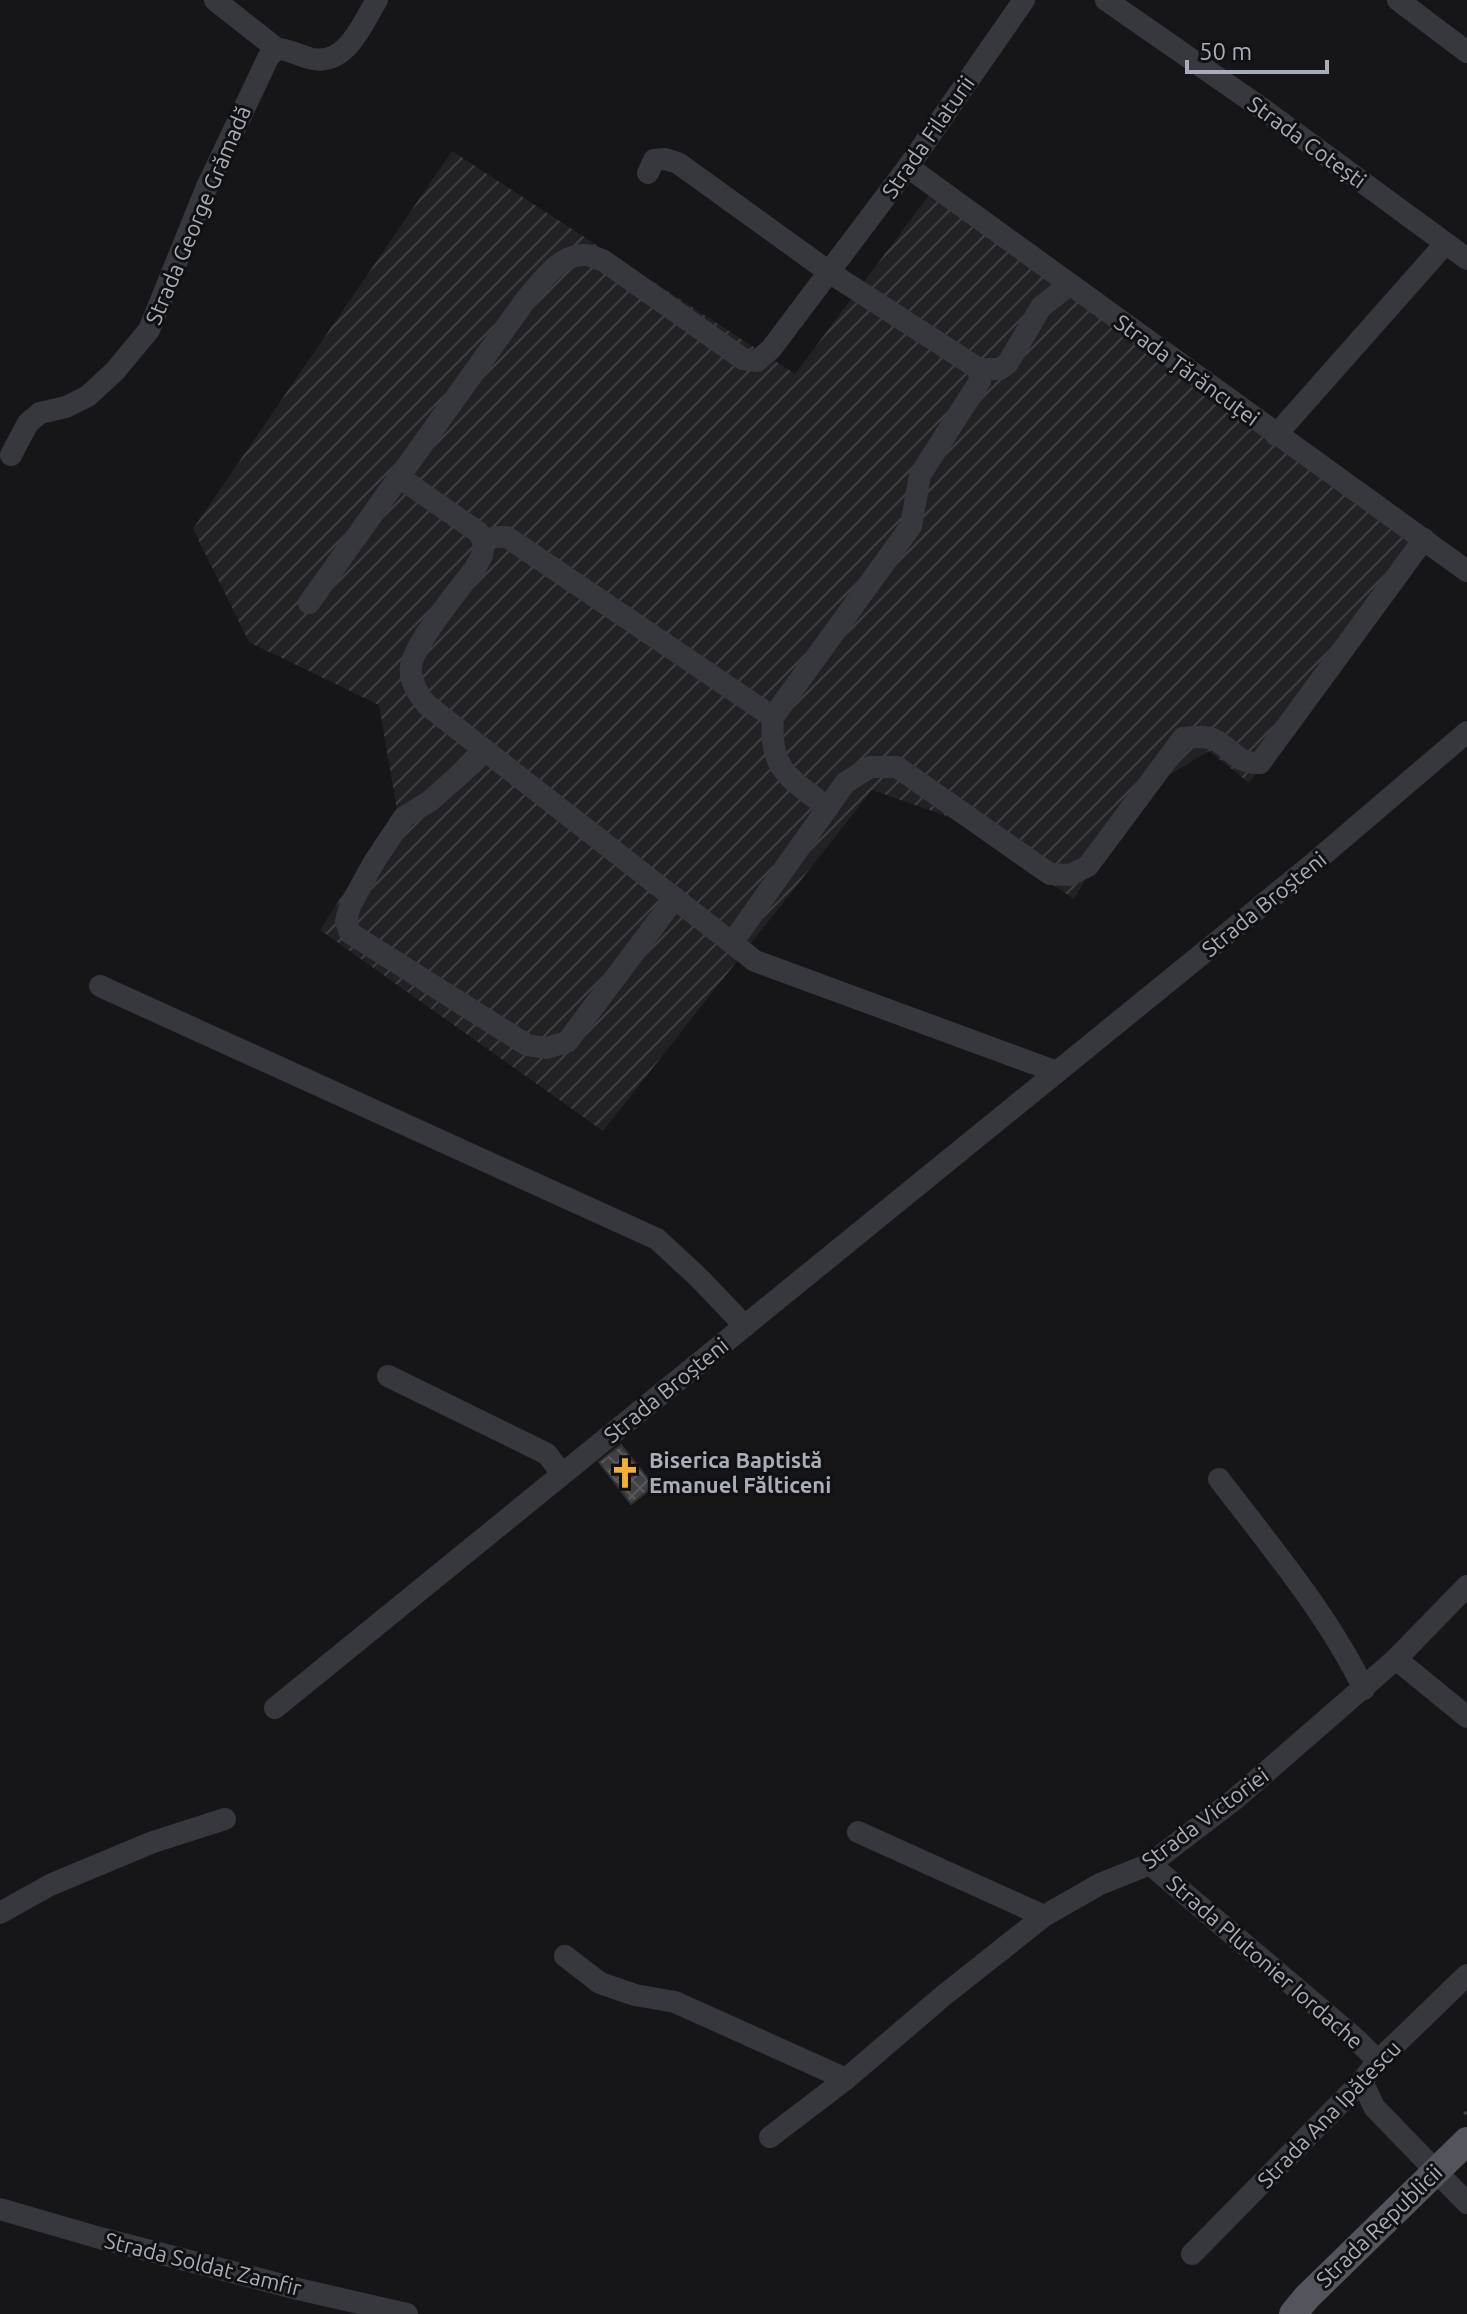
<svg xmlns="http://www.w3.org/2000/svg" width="1467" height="2314" viewBox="0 0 1467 2314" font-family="Ubuntu,sans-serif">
  <defs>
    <pattern id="industrial-furrows" width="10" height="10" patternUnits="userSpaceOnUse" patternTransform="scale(2)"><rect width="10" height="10" fill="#222225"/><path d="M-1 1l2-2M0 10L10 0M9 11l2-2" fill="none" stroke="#3f3f43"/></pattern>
    <pattern id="building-cross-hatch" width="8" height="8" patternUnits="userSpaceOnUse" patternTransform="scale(2)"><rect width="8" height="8" fill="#404145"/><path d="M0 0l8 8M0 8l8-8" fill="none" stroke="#595a5e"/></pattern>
  </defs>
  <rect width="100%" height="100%" fill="#161618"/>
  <polygon fill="url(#industrial-furrows)" points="452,151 795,374 932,191 1424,546 1249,783 1209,751 1134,796 1074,899 955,819 872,790 603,1131 320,930 397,810 379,705 249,642 193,529"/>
  <polygon fill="url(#building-cross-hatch)" stroke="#303034" stroke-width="2" points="621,1445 654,1486 631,1504 599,1462"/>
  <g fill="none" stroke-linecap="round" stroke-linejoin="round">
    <polyline stroke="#3d3f44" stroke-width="3" stroke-dasharray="4 6" stroke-linecap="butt" points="1464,2114 1467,2112"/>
    <g stroke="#37383d" stroke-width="22">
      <polyline points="215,0 277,49"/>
      <polyline points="1106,0 1267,112 1467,259"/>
      <polyline points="1398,0 1467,52"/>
      <polyline points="908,167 1467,571"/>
      <polyline points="648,173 654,160 665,159 678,163 829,272 979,369 1000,369 1008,363 1041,307 1069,285"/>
      <polyline points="1276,435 1445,244"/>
      <path d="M11 455 28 423 40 413 66 407 88 396 115 371 149 330 206 189 269 56 277 49C290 49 300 57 313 59 347 65 362 24 377 0"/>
      <path d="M399 477 478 532 484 541 482 555 476 567C461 587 414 643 411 666 409 681 418 694 427 705L755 961 1057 1072"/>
      <polyline points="484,541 495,537 507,537 773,717"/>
      <path d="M309 603 527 298C541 282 561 253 585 255 591 255 598 259 604 261L743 359 757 361 771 349 908 167 1024 0"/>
      <polyline points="483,749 475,761 430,801 404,817 374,862 350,906 346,921 350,933 527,1045 546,1048 567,1042 675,898"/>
      <path d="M828 808C789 777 769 771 773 717L911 526 920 475 980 381 979 369"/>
      <path d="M732 943 845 783 870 767H897L1050 874 1070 875 1088 866 1183 738C1193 737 1206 735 1215 740 1233 749 1236 764 1260 763L1424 539"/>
      <polyline points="100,986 657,1239 697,1276 745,1326"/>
      <polyline points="388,1376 547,1454 562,1474"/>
      <path d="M1219 1479C1270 1546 1327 1613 1364 1689"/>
      <polyline points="1396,1659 1467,1717"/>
      <polyline points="275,1708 1309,867 1467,732"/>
      <polyline points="858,1832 1044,1916"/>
      <polyline points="1150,1864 1357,2040 1378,2061"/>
      <polyline points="0,1913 50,1885 153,1842 225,1819"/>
      <polyline points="565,1956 600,1983 635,1995 675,2002 846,2079"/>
      <polyline points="1362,2081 1374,2107 1467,2203"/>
      <polyline points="770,2137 846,2079 943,1996 1044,1916 1100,1884 1150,1864 1235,1799 1396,1659 1467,1586"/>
      <polyline points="0,2209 100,2238 298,2289 407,2314"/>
      <polyline points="1192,2254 1362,2081 1378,2061 1467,1975"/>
    </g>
    <polyline stroke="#53555c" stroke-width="28" points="1293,2314 1307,2297 1467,2141"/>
  </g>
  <defs>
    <symbol id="church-bare" viewBox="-9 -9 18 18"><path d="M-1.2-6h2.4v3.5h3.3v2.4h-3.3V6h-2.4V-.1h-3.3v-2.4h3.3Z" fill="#f2b134" stroke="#111113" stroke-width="2.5" paint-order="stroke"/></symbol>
  </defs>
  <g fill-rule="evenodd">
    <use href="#church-bare" x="603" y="1451" width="44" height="44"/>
  </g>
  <g text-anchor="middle" stroke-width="6" stroke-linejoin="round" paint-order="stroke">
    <g font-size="22" fill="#a8adb8" stroke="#111113">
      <text transform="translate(928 137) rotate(-55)" y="8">Strada Filaturii</text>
      <text transform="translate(1307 142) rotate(36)" y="8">Strada Cotești</text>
      <text transform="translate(198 215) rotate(-67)" y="8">Strada George Grămadă</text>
      <text transform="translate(1187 370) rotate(36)" y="8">Strada Țărăncuței</text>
      <text transform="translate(1264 904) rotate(-39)" y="8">Strada Broșteni</text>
      <text transform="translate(666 1390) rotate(-39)" y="8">Strada Broșteni</text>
      <text transform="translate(1205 1818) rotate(-37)" y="8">Strada Victoriei</text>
      <text transform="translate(1265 1962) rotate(41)" y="8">Strada Plutonier Iordache</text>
      <text transform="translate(1329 2114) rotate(-46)" y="8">Strada Ana Ipătescu</text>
      <text transform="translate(1379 2226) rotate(-44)" y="8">Strada Republicii</text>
      <text transform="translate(203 2264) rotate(14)" y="8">Strada Soldat Zamfir</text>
    </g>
    <g font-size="22" font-weight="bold" fill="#a8adb8" stroke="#111113" text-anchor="start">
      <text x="649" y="1468">Biserica Baptistă<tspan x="649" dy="25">Emanuel Fălticeni</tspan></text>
    </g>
  </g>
  <path d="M1187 60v12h140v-12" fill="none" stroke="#a8adb8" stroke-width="4"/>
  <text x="1199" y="60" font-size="24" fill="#a8adb8" stroke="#111113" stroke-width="6" paint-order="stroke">50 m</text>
</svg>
